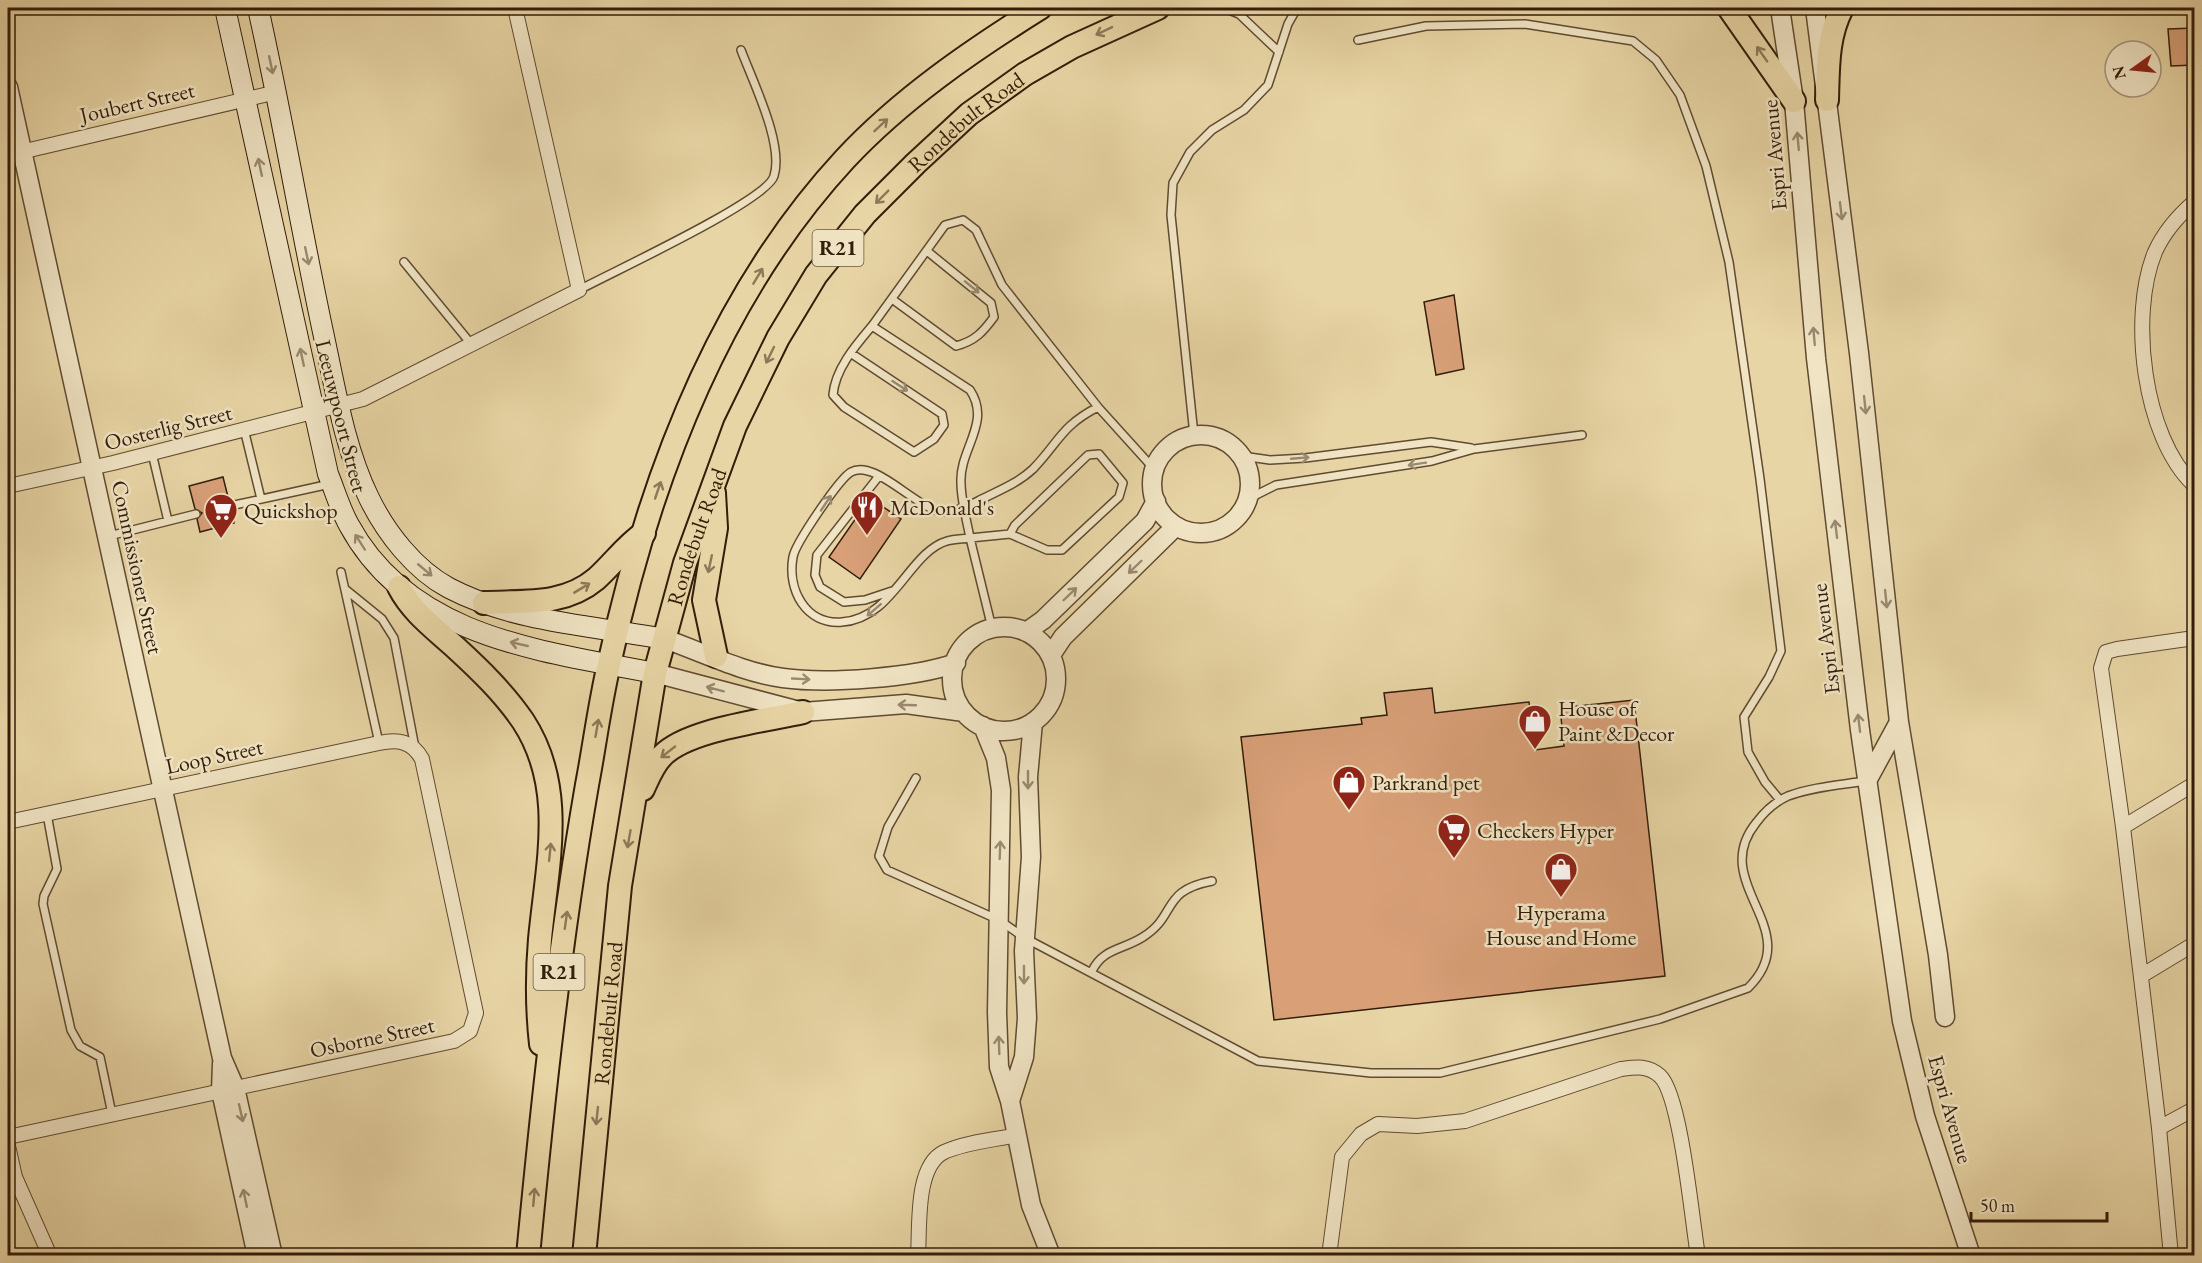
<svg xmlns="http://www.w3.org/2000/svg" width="2202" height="1263" font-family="'EB Garamond',serif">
<rect width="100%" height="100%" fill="#e8d5a5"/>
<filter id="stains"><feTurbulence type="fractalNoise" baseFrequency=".00333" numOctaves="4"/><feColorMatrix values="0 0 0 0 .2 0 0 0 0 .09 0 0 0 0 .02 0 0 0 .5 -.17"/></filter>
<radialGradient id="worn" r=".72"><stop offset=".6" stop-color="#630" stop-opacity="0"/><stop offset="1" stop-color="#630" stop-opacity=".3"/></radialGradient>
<path fill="#d9a078" stroke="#321d0a" stroke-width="1.5" d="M2194,28V65L2171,66L2168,29Z
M1454,295L1464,369L1436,375L1424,302Z
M223,477L229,501L225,508L231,511L234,523L200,532L197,519L202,513L195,509L189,486Z
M870,498L901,519L860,579L829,557Z
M1432,688L1435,713L1529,702L1535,750L1564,746L1560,708L1634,700L1665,976L1274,1020L1241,737L1362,724L1361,718L1387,715L1384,693Z"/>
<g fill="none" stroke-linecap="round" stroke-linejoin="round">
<defs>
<path id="service" d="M1224,8L1239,14L1279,52
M1358,40L1426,26L1525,24L1633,41L1656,60L1680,95L1706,166L1729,262L1760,479L1781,651L1769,677L1744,717L1748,752L1765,782L1780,800
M404,262L472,345
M579,290C610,273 767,201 774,176C784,144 753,82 741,50
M892,299L956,346C975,341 983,332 994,317L991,303L927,251
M872,326L945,225L963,220L976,230L1002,285L1098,407L1154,469
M852,354L942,414L944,425L934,439L914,452L844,407L833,395C835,369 856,345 872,326L970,390C992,423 959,449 961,483C961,501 967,521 970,538C963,539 954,539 947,541C909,552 893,619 842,622C806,625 787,590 793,557C795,544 839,479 851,472C875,458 918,511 944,512C958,512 970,505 982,499C1000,490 1018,483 1033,469C1059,442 1061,426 1098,407
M244,429L261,499
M1194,435L1171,215L1173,183L1190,152L1212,130L1244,110L1268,85L1288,24L1297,8
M152,453L168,521
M1242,456L1270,460L1305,458L1431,442L1471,448
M879,476L817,555L815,575L820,587L844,602L865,600L892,591
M1248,499L1276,485L1432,461L1474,449L1582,435
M230,506L330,484
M109,536L196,514
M341,572L379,743
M345,589L382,619L394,638L415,748
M992,628L970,538L1010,534L1047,550H1062L1119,497L1123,483L1099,454L1088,455L1015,525L1010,534
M916,778L888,827L879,856L887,870L999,920L1025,938L1258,1061L1371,1073H1440L1660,1019L1748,988C1808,929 1707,884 1756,823C1764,812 1775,802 1788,796C1812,787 1840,785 1865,781
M47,814L57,869L44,896L43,904L71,1030L80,1046L100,1057L112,1114
M1092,971C1103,948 1123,950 1143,937C1178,915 1160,891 1212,881"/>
<path id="minor" d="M8,155L277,92
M2194,202C2178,216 2164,232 2155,252C2129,315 2143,437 2194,485
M8,486L113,463L363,399L579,290L515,8
M8,822L379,743C398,739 412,741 422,759L476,1013L470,1031L454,1041L8,1137
M2123,827L2194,784
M2141,976L2194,944
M2159,1128L2194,1109
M8,1146L15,1177L50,1256
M918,1256C920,1226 915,1166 944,1152C966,1142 994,1140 1017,1135
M1329,1256L1342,1157L1361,1134L1378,1124L1417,1126L1465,1121L1621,1069C1636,1067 1648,1065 1660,1076C1681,1096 1692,1221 1698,1256
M2171,1256L2159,1128L2123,827L2101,668L2106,652L2117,649L2194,638"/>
<path id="tertiary" d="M1780,8L1794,101L1816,358L1860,730L1902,1021L1925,1116L1971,1256
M1815,8L1859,353L1899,722L1938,955L1945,1017
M8,87L222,1058L235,1088L273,1256
M1152 484a49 49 0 1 1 98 0a49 49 0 1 1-98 0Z
M952 679a52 52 0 1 1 104 0a52 52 0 1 1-104 0Z
M1026,632L1043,620L1145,521L1156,501
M665,639C702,652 744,673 783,678C828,684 914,678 956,663
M1051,655L1063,637L1176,526
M655,673L803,712L906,704L964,712
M983,726L996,758L1001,790L997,1012L999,1067L1010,1101L1031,1205L1051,1256
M1867,781L1899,722
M222,1063L221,1091L257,1256
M1010,1101L1024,1057L1027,1018L1024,951L1031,857L1028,777L1033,722"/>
<path id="secondary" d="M225,8L328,474C335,491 340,509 349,525C410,638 542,651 655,673
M258,8C282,115 300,224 323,332C335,387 344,447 369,498C386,533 415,570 449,588C514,622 594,626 665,639"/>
<g id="primary">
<path d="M1729,8L1794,101"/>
<path d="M1827,100C1828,67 1827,37 1842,8"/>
<path d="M714,493L716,528L704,600L716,656"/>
<path d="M399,587C412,612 434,628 455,647C479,669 504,693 523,721C567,788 547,864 540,939C537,974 537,1008 541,1044"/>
<path d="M484,603C524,601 564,606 596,579C613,564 625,546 644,533"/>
<path d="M643,789C648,778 653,765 662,756C688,729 765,721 803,712"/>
<path d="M528,1256C543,1098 560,941 587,785C595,743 600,701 610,660C649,481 719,295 845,159C901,99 971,51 1040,8"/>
<path id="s1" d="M584,1256L620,886L655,673L685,563L735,426L778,338L816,275L865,214L916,163L969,114L1025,74L1072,47L1158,8"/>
</g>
</defs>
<use href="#service" stroke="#604b31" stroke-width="10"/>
<use href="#minor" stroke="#604b31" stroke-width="16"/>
<use href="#tertiary" stroke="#604b31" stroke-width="21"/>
<use href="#secondary" stroke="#321d0a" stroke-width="22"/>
<use href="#primary" stroke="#321d0a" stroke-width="26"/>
<use href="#service" stroke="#f0e4c4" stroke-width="7"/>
<use href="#minor" stroke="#f0e4c4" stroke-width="14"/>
<use href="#tertiary" stroke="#f0e4c4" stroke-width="18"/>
<use href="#secondary" stroke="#f0e4c4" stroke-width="20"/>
<use href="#primary" stroke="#e8d5a5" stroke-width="22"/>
</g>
<defs><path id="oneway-shaft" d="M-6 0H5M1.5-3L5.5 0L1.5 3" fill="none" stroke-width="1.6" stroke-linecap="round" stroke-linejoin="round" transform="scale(1.5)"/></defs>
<g stroke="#8d7958">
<use href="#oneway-shaft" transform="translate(1104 31) rotate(154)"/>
<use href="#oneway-shaft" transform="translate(1762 54) rotate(-125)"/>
<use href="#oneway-shaft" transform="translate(881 125) rotate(-43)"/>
<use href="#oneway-shaft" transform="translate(882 197) rotate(135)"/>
<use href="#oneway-shaft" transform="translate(758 276) rotate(-59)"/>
<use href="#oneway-shaft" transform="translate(770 355) rotate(116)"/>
<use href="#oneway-shaft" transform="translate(658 490) rotate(-71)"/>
<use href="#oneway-shaft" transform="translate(710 564) rotate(102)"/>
<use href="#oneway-shaft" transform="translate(582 588) rotate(-31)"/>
<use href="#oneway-shaft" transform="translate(597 728) rotate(-80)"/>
<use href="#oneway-shaft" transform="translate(668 752) rotate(142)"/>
<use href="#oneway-shaft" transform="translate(629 839) rotate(100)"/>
<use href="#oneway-shaft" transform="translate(550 852) rotate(-84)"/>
<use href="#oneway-shaft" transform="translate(566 920) rotate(-82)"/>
<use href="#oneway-shaft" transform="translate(597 1116) rotate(96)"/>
<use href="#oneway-shaft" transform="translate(534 1197) rotate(-85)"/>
</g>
<g stroke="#9a8a70">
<use href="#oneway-shaft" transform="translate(271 65) rotate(78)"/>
<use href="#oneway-shaft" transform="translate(1798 141) rotate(-95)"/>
<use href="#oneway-shaft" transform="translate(260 167) rotate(-102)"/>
<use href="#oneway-shaft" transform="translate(1841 211) rotate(83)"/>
<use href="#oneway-shaft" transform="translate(307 256) rotate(78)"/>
<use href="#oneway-shaft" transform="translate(972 287) rotate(39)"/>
<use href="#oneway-shaft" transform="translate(1814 336) rotate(-95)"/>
<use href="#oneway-shaft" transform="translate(302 357) rotate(-102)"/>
<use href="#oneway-shaft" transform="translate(900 386) rotate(33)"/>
<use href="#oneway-shaft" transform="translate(1865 405) rotate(84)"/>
<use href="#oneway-shaft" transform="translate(1300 458) rotate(-5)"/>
<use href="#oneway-shaft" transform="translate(1417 464) rotate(171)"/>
<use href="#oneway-shaft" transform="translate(826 503) rotate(-56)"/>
<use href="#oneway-shaft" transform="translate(1836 529) rotate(-97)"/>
<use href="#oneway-shaft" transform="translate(360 542) rotate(-123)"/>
<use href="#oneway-shaft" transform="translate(1135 567) rotate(136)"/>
<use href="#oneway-shaft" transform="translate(425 570) rotate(40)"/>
<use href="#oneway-shaft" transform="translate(1070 594) rotate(-44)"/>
<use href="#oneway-shaft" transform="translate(1886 599) rotate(84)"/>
<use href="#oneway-shaft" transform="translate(874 610) rotate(139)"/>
<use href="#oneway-shaft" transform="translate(519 644) rotate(-167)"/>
<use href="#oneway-shaft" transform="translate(801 679) rotate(3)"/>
<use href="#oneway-shaft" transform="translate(715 689) rotate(-165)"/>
<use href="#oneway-shaft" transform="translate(907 705) rotate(-178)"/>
<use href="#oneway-shaft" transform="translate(1859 723) rotate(-97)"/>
<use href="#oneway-shaft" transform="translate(1028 780) rotate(90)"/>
<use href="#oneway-shaft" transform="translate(1000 850) rotate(-88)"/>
<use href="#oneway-shaft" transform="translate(1024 975) rotate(90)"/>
<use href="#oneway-shaft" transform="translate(999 1045) rotate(-92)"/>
<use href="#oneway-shaft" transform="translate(241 1113) rotate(77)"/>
<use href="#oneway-shaft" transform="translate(245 1198) rotate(-102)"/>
</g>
<defs>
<symbol id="restaurant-pin" viewBox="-11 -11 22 30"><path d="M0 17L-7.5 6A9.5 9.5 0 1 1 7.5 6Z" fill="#8f2418" stroke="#f0e4c4"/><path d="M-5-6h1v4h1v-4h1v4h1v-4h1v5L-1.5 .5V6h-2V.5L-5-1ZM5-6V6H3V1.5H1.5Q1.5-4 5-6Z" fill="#fff"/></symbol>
<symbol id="supermarket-pin" viewBox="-11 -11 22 30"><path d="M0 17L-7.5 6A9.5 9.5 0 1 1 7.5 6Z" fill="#8f2418" stroke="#f0e4c4"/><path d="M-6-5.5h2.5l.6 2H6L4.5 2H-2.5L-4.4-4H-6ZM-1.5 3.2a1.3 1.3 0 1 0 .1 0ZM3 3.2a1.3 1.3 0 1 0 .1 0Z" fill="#fff"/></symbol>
<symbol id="shop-pin" viewBox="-11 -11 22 30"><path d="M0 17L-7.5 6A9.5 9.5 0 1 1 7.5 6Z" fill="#8f2418" stroke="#f0e4c4"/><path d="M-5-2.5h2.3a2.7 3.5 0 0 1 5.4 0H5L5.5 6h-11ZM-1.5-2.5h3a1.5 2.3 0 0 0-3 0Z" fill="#fff"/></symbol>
</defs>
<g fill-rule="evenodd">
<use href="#restaurant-pin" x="848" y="488" width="38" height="52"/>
<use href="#supermarket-pin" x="202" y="491" width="38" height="52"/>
<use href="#shop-pin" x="1516" y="702" width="38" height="52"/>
<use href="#shop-pin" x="1330" y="763" width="38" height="52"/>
<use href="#supermarket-pin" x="1435" y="811" width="38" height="52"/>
<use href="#shop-pin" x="1542" y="850" width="38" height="52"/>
</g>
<g text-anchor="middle" stroke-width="5" stroke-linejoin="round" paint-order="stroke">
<g fill="#f0e4c4" stroke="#6b5942" stroke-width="1.5">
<rect x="812.5" y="230" width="51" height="36" rx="4.5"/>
<rect x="533.5" y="954" width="51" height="36" rx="4.5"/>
</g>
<g font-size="21" font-weight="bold" fill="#321d0a">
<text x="838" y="255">R21</text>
<text x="559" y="979">R21</text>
</g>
<g font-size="22" fill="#321d0a" stroke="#f0e4c4">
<text transform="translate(137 102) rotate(-13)" y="8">Joubert Street</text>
<text dy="8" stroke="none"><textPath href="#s1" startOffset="1234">Rondebult Road</textPath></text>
<text transform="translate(1774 155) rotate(-95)" y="8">Espri Avenue</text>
<text transform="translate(342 416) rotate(76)" y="8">Leeuwpoort Street</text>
<text transform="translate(168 427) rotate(-14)" y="8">Oosterlig Street</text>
<text dy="8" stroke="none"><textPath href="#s1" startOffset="730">Rondebult Road</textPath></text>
<text transform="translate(138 567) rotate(78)" y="8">Commissioner Street</text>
<text transform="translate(1825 639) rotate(-97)" y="8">Espri Avenue</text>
<text transform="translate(214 756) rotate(-12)" y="8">Loop Street</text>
<text dy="8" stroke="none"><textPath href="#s1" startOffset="244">Rondebult Road</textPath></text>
<text transform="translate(372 1037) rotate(-12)" y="8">Osborne Street</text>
<text transform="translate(1951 1109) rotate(74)" y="8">Espri Avenue</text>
</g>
<g font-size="22" fill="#321d0a" stroke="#f0e4c4" text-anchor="start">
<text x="890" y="515">McDonald's</text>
<text x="244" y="518">Quickshop</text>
<text x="1558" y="716">House of<tspan x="1558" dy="25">Paint &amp;Decor</tspan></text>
<text x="1372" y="790">Parkrand pet</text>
<text x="1477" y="838">Checkers Hyper</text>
<text x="1561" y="920" text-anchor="middle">Hyperama<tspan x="1561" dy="25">House and Home</tspan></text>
</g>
</g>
<rect width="2202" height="1263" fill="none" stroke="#e8d5a5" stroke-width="30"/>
<rect x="9" y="9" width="2184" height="1245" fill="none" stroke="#321d0a" stroke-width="3"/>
<rect x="15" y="15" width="2172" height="1233" fill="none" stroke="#321d0a" stroke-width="1.5"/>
<g transform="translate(2133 69) rotate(255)"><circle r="28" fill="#f0e4c4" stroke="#a4947a" stroke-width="1.5"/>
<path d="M0-4.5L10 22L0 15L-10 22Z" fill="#8f2418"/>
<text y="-9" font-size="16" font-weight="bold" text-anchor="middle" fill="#321d0a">N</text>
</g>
<path d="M1971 1212v9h136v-9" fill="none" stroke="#321d0a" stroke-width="3"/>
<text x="1980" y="1212" font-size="18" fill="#321d0a" stroke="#f0e4c4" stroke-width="4.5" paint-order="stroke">50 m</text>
<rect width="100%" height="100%" filter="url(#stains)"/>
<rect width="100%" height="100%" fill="url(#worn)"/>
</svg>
